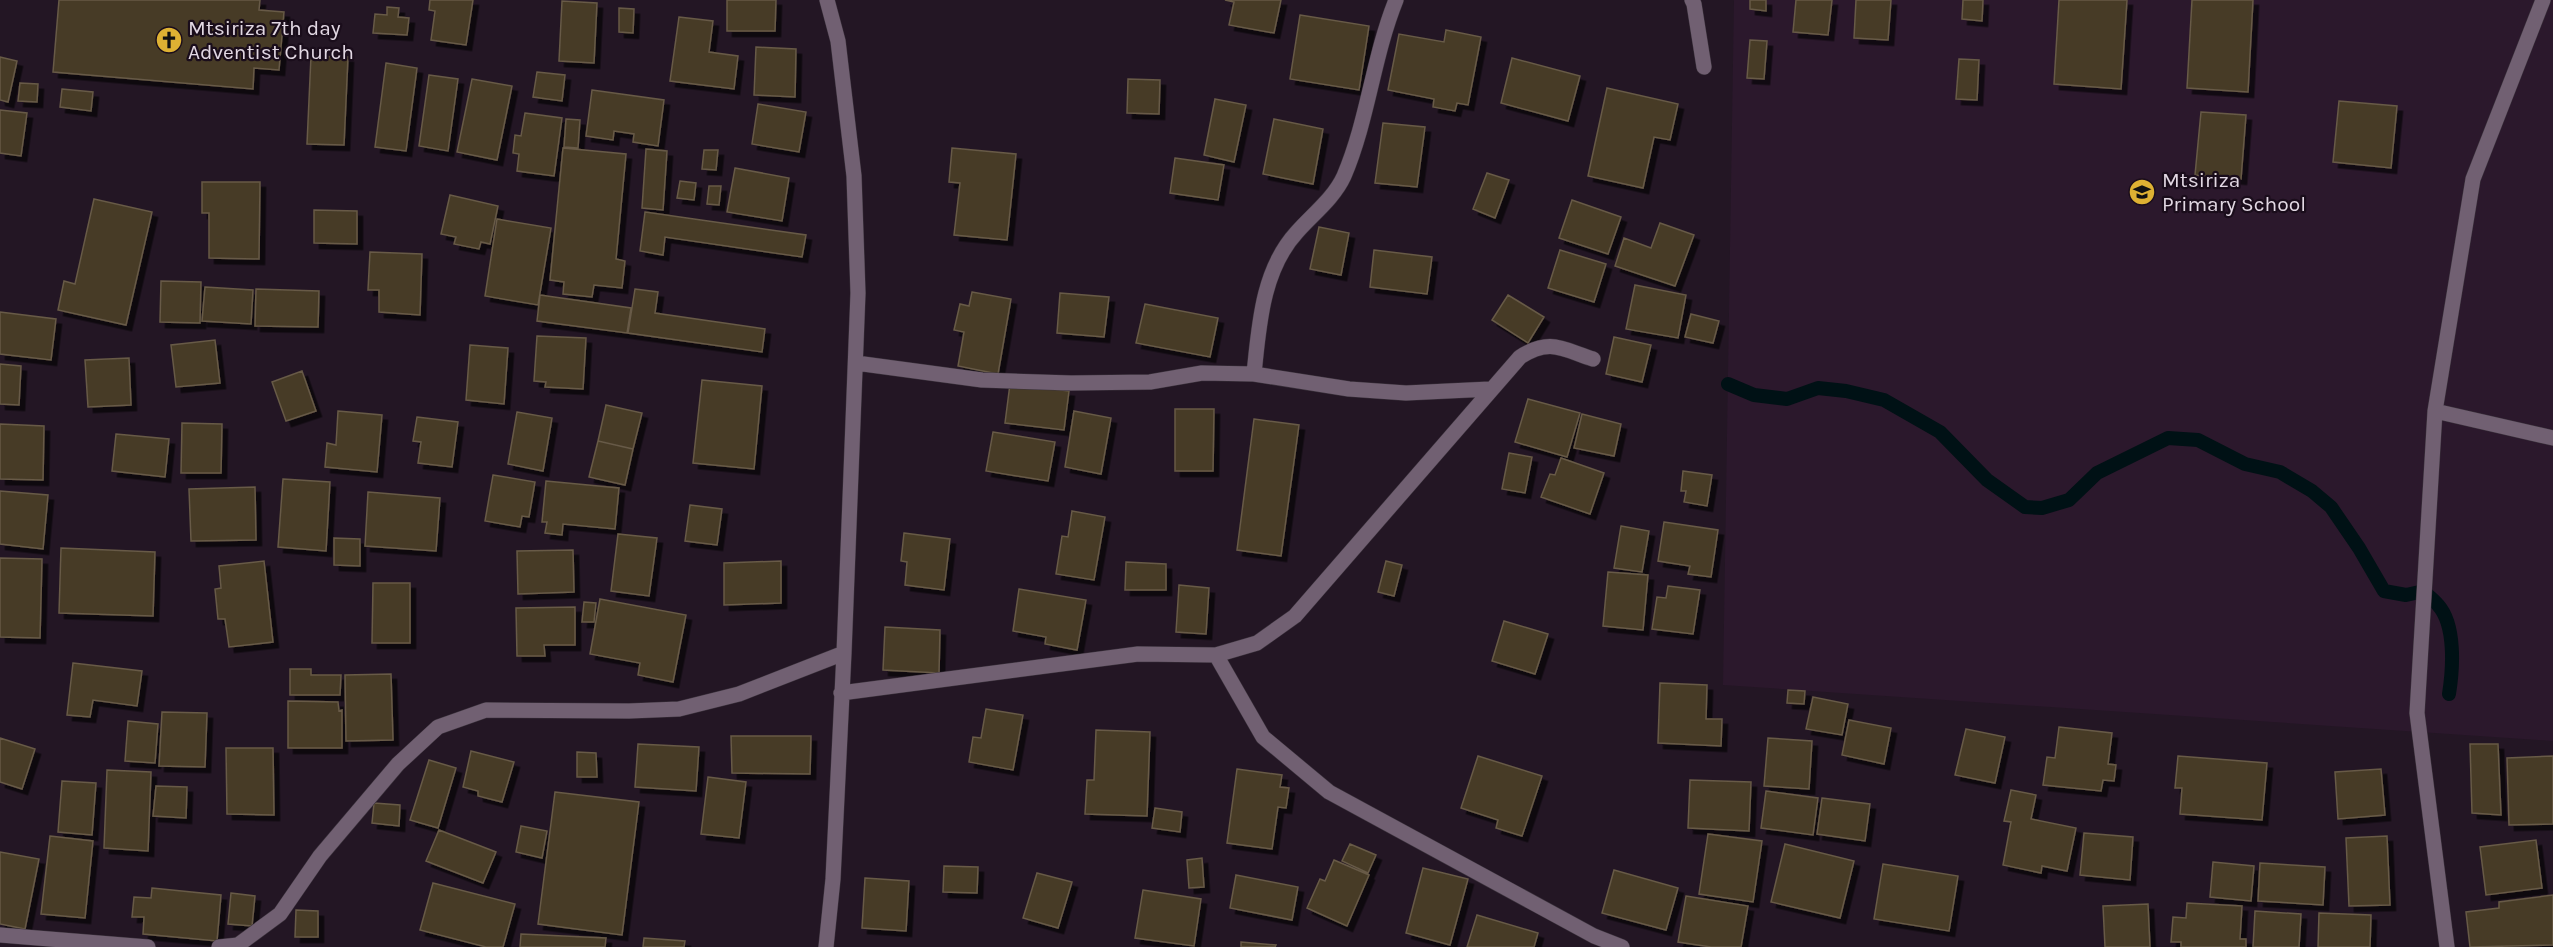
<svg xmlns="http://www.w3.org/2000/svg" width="2553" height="947" font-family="Karla,sans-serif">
<defs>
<filter id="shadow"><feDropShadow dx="5.5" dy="5.5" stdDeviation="0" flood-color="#0009"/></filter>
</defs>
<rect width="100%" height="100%" fill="#231624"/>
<path fill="#2b182c" d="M1734,0H2553V741L1723,685Z"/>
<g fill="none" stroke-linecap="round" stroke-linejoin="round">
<path stroke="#001115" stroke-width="14" d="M1728,384L1754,395L1787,399L1818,388L1846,391L1884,400L1940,432L1987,480L2025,507L2042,508L2069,500L2097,473L2168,438L2198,440L2245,464L2280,472L2312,491L2331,507L2359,548L2384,591L2406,595L2424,591C2428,596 2434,600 2438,605C2456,625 2453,669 2449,694"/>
</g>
<path fill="#463b28" stroke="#675a46" stroke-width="1.5" filter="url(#shadow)" d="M59,0H260L259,10L284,12L279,70L254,68L253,89L53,72Z
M430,0H473L466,45L431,40L435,11L429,10Z
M727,0H776L775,31H727Z
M1225,0H1281L1274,33L1229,25L1234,2Z
M1750,0H1766V11L1750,9Z
M1796,0H1832L1828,35L1793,32Z
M1856,0H1891L1888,40L1854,38Z
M1963,0H1983L1982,21L1962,19Z
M2059,0H2127L2121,89L2054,84Z
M2192,0H2253L2248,92L2187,88Z
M562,1L597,3L594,63L559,61Z
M387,7L399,8L398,17L409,18L407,35L373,33L375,14L387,15Z
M619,8L634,9L633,33L619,32Z
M1300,15L1369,26L1359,90L1290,79Z
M679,17L713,21L709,52L738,56L734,89L670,81Z
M1446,30L1481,37L1468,105L1457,103L1455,111L1433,107L1434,99L1388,90L1399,34L1444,42Z
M1750,40L1767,41L1764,79L1747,78Z
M756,47L796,49L795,97L754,95Z
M311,56L348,57L344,145L307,144Z
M0,57L17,61L8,102L0,100Z
M1512,58L1580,76L1568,121L1501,103Z
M1959,59L1979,60L1977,100L1956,99Z
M386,63L417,68L406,151L375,147Z
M537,72L565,75L562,101L533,97Z
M429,75L458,79L448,151L419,146Z
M472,79L512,86L497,160L457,152Z
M1128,79L1160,80L1159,114L1127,113Z
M20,83L38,84L37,102L18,101Z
M1607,88L1678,104L1670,140L1654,137L1643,188L1588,176Z
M62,89L93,92L91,111L60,107Z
M592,90L664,100L658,146L633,142L634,134L614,131L613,140L586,136Z
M1215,99L1246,105L1234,162L1204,155Z
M2339,101L2397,106L2391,168L2333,162Z
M758,104L806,112L799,152L752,144Z
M0,110L27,113L21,156L0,153Z
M2201,112L2246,115L2241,179L2195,175Z
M525,113L562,118L554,176L517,171L519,154L513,153L515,135L521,136Z
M566,119L580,120L578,148L564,147Z
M1274,119L1323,129L1313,184L1263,174Z
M1383,123L1425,127L1417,187L1375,183Z
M563,148L626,154L616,259L625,261L622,288L594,285L592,297L563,294L564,282L550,280Z
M952,148L1016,154L1007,240L954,235L960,183L949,182Z
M646,149L667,151L663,210L642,208Z
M704,150H718L716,170L702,169Z
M1175,158L1224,165L1218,200L1170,193Z
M735,168L789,178L782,221L727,212Z
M1487,173L1509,180L1495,218L1473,209Z
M680,181L696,183L694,200L677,198Z
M202,182H260L259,259L209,258V213H202Z
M709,186H721L719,205L707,204Z
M450,195L498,206L490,244L481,242L479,249L454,244L456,237L441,234Z
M94,199L152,212L126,325L58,310L64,281L75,284Z
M1572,200L1621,217L1608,254L1559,238Z
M314,210L357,211V244L314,243Z
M645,212L806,235L802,257L665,237L663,255L640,251Z
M497,219L551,228L538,305L485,296Z
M1660,223L1694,235L1675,286L1615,266L1624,238L1651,248Z
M1319,227L1349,233L1341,275L1310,269Z
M1374,250L1432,257L1427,294L1370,287Z
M1560,250L1606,264L1594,302L1548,288Z
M370,252L422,254L420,315L379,312V290H368Z
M161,281L201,282L200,323L160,322Z
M1635,285L1686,295L1678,338L1626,329Z
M205,287L253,290L251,324L202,321Z
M256,289L319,291L318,327L255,326Z
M635,289L658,292L655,313L765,329L762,352L628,333Z
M972,292L1011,299L998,374L958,366L964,332L954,330L960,304L969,306Z
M1060,293L1109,297L1104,337L1057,333Z
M540,295L631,308L627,333L537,321Z
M1508,295L1544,317L1528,343L1492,320Z
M1145,304L1218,318L1210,357L1136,343Z
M0,312L56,319L51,360L0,354Z
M1691,314L1719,321L1713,343L1685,337Z
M537,336L586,338L583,389L545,387L546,382L534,381Z
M1614,337L1651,345L1642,382L1606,374Z
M215,340L220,383L176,387L171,345Z
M470,345L508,348L504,404L466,400Z
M129,358L131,405L88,407L85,360Z
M0,364L21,366L19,405L0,404Z
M302,371L316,411L286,421L272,382Z
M702,380L762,386L754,469L693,463Z
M1010,384L1069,391L1064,430L1005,423Z
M1528,399L1580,413L1567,457L1515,442Z
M606,405L642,413L633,449L598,441Z
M1175,409H1214L1213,471H1175Z
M338,411L382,415L377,472L325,467L327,443L336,445Z
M1074,411L1111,418L1101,474L1065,467Z
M517,412L552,418L543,471L508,464Z
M1582,414L1621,424L1614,456L1574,448Z
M417,417L458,422L452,467L418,463L421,442L413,441Z
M1254,419L1299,425L1281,556L1237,550Z
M182,423L222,424L221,473H181Z
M0,424L44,426L43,480L0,479Z
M993,432L1055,442L1048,481L986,471Z
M116,434L169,439L165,477L112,471Z
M598,441L633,449L625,485L589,477Z
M1509,453L1532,457L1525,493L1502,489Z
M1561,458L1604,473L1590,514L1541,497L1550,474L1555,475Z
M1683,471L1712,475L1707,506L1684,502L1686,491H1681Z
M493,475L535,482L529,517L522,516L520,527L485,521Z
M283,479L330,482L326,551L278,547Z
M546,481L619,488L615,529L563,524L562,535L545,533L547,522H542Z
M255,487L256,540L191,541L189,489Z
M0,491L48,495L43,549L0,544Z
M368,492L440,498L436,551L365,546Z
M690,505L722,509L717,545L685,541Z
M1072,511L1105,517L1094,580L1056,574L1062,536L1068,537Z
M1664,522L1718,530L1711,577L1688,574L1690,566L1658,561Z
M1621,526L1649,531L1642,572L1614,568Z
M904,533L950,539L944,590L905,585L907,562L901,561Z
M618,534L657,538L649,596L611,591Z
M334,538L360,539V566L334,565Z
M61,548L155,552L153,616L59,613Z
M573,550L574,592L518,594L517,551Z
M0,558L42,559L40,638L0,637Z
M264,561L273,642L229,647L225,619H218L215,589L221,588L219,566Z
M781,561V603L724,605V563Z
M1386,561L1402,565L1394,596L1378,592Z
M1126,562L1166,564V590H1125Z
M1608,572L1648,575L1643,630L1603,626Z
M373,583H410V643H372Z
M1179,585L1209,588L1206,634L1176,632Z
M1668,586L1700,590L1693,634L1652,629L1657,597L1666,598Z
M1019,589L1086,600L1077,650L1045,644L1046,637L1013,631Z
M600,599L686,615L673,682L638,675L640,663L590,654Z
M584,602L596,603L594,622H582Z
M575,607V645H544L545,656H517L516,608Z
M1504,621L1548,634L1535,674L1492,661Z
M885,627L940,630L939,673L883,670Z
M73,663L142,671L137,706L93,700L90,717L67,715Z
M290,669H311V675H341L340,695H290Z
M391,674L393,740L346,741L345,675Z
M1660,683L1707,685L1706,719H1722L1721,746L1658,743Z
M1788,690L1805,691L1804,704L1787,703Z
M1813,697L1848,704L1842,735L1806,729Z
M288,701L338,702L339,711L342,710V748H288Z
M986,709L1023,715L1013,770L969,762L973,737L981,738Z
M162,712L207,713L205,767L159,766Z
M1849,720L1891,728L1884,764L1842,755Z
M128,721L158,724L155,763L125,761Z
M2059,727L2112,733L2108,764L2116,765L2114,781L2103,780L2101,791L2043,785L2047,757L2055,758Z
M1966,729L2005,737L1995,783L1955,775Z
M1096,730L1150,732L1147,816L1085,814L1087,780H1094Z
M731,736H811L810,774L732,773Z
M0,738L35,749L22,789L0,782Z
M1768,738L1812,741L1809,789L1764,786Z
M638,744L699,747L696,791L635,787Z
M2470,744H2498L2501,815L2472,813Z
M226,748H273L274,815L227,814Z
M471,751L514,762L502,802L478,796V791L463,787Z
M577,752L596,753L597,777H577Z
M1478,756L1542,776L1522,836L1496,828L1498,820L1461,808Z
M2178,756L2267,763L2262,820L2180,814L2182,788H2175Z
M2553,756V824L2509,825L2507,758Z
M429,760L456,768L438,828L410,820Z
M1237,769L1282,775L1280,787L1289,788L1286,808L1278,807L1272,849L1227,843Z
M2381,769L2385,815L2338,819L2335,772Z
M107,770L151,772L148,851L104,848Z
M708,777L746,782L739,838L701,834Z
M1690,780L1751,782L1749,831L1688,828Z
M62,781L96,783L92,835L58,832Z
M156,786L187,787L186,818L153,816Z
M2011,790L2036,795L2031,819L2076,828L2067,871L2042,866L2041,873L2003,865L2011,822L2004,821Z
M1766,791L1818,798L1813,835L1761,828Z
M555,792L639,802L622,935L538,924Z
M1822,798L1870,804L1865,841L1817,834Z
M374,803L400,805L399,826L372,823Z
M1155,808L1182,812L1180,832L1152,828Z
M521,826L547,831L542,858L516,852Z
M439,830L496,852L483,883L426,861Z
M2084,833L2133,837L2130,880L2080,875Z
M1708,834L1762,841L1753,902L1699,894Z
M50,836L93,841L85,918L41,914Z
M2387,836L2390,905L2349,906L2346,838Z
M2536,840L2542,888L2486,895L2480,847Z
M1350,844L1376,855L1368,873L1342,861Z
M1785,844L1854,861L1840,918L1771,902Z
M0,852L39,859L25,929L0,924Z
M1202,858L1204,887L1189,888L1187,860Z
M1334,860L1369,875L1347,926L1307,908L1320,879L1325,881Z
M2213,862L2254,866L2251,901L2210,897Z
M2260,863L2325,867L2323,905L2258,901Z
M1883,864L1958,876L1949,931L1874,919Z
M944,866L978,867L977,893L943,892Z
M1423,868L1468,879L1450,945L1406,933Z
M1614,870L1678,888L1666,930L1602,913Z
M1037,873L1072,882L1058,928L1023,918Z
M1236,875L1298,887L1292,920L1230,908Z
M865,878L909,881L906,931L862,928Z
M433,883L515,904L503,947H486L420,930Z
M152,888L221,895L217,941L143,934L144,917H132L134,897L151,898Z
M1143,890L1201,899L1194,946L1135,938Z
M231,893L255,896L252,926L228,924Z
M2553,895V945L2470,947L2466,912L2499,908V902Z
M1686,896L1748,906L1741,947H1711L1678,942Z
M2187,903L2242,906L2240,939H2246V947H2181V942H2171L2173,917L2186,918Z
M2148,904L2150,947H2105L2103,906Z
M296,910L318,911V937H295Z
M2255,911L2301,914L2299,947H2253Z
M2319,913L2371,915L2370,947H2318Z
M1477,915L1538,933L1534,947H1467Z
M521,934L606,938L605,947H520Z
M644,938L685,941L684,947H643Z
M1241,942L1276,945L1275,947H1241Z"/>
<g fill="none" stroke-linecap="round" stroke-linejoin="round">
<defs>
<path id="street" d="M1692,0L1694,4L1704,67
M856,363L982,380L1071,383L1150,382L1202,373L1254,374L1349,389L1406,393L1490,389
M1254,374C1259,326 1262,270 1297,232C1313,214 1334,198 1344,176C1368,120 1373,57 1396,0
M2435,411L2553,438
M1216,655L1263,737L1329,792L1594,936L1622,947
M841,693L1138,654L1216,655L1257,643L1295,616L1520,357C1550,338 1562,349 1593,359
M0,935L148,947
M219,947L238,945L280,914L320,856L398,764L438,727L486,710L629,711L679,709L739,694L844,653
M826,947L833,879L844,653L858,293L854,176L838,41L827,0
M2447,947L2417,713L2435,411L2473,179L2543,0"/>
</defs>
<use href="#street" stroke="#3b323c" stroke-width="16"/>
<use href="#street" stroke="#716072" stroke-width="15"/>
</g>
<defs>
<symbol id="church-disc" viewBox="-11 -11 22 22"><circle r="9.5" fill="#deb133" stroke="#1a0d1b"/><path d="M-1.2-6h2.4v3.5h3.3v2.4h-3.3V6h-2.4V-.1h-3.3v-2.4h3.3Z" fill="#111"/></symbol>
<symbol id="school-disc" viewBox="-11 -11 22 22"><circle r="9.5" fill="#deb133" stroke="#1a0d1b"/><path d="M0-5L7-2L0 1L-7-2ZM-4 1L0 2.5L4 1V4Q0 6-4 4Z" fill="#111"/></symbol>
</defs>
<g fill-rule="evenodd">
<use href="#church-disc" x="154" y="25" width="30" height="30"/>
<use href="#school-disc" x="2127" y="177" width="30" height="30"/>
</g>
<g text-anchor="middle" stroke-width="4.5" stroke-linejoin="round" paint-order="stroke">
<g font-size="21" fill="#e2d8e3" stroke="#1a0d1b" text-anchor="start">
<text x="188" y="35">Mtsiriza 7th day<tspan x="188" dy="24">Adventist Church</tspan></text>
<text x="2162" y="187">Mtsiriza<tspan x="2162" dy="24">Primary School</tspan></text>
</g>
</g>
</svg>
